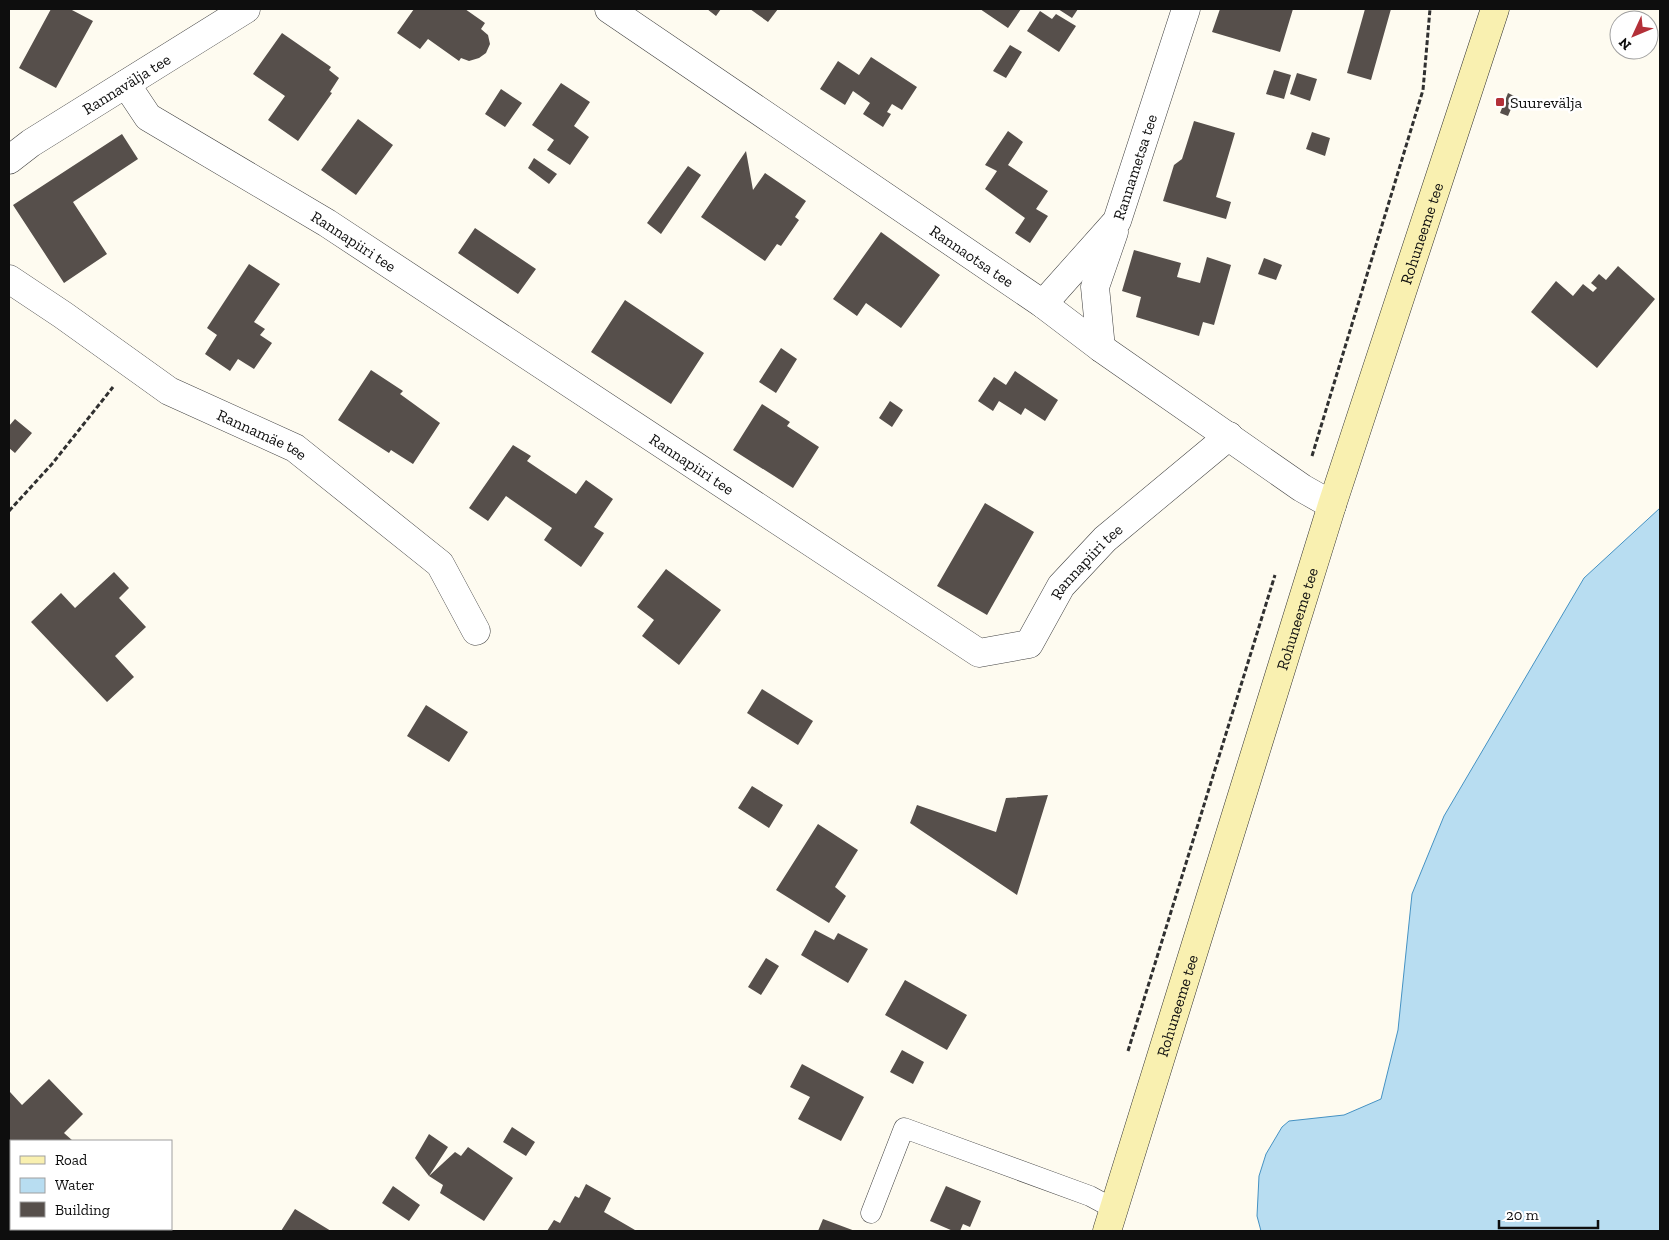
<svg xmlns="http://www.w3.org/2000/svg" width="1669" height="1240" font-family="'Zilla Slab',serif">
<rect width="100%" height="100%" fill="#fefbf0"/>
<path fill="#b8ddf1" stroke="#4592c3" d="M1660,508V1231H1261L1257,1216L1259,1176L1266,1154L1282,1127L1289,1121L1344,1115L1381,1099L1398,1030L1412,894L1444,816L1584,578Z"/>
<path fill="#564f4b" d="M51,9H70L93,21L56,88L19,68Z
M414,9H465L485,23L481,29L488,35L490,44L486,53L479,58L469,61L461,58L459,61L428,39L420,49L397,33Z
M707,9H721L716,16Z
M750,9H778L768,22Z
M980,9H1021L1008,28Z
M1058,9H1078L1072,18Z
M1220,9H1293L1280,52L1212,32Z
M1365,9H1391L1371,80L1347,73Z
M1040,11L1052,19L1056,14L1076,26L1059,52L1027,31Z
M282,33L331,67L329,70L339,78L330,92L332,93L298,141L268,120L285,96L253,74Z
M1010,45L1022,52L1006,78L993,71Z
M871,57L917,87L902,110L892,104L887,112L891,114L883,127L863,114L870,103L853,91L845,105L820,89L838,61L859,75Z
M1274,70L1291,75L1284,99L1266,94Z
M1297,73L1317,79L1310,101L1290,94Z
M561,83L590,102L574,126L589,137L570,165L547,150L554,140L532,125Z
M501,89L522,103L505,127L485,114Z
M1508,93L1516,97L1508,116L1500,113Z
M358,119L393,145L356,195L321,170Z
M1194,121L1235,133L1216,197L1231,202L1226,219L1163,201L1174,165L1182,159Z
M1008,131L1023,142L1008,165L1048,191L1036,209L1048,216L1030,243L1015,233L1025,218L985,189L997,171L985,165Z
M1312,132L1330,138L1325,156L1306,149Z
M122,134L138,159L73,202L107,254L64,283L13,205Z
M746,151L753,190L765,173L806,201L795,217L799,220L781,246L777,244L765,261L701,217Z
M534,158L557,174L549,184L528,168Z
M688,166L701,175L661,234L647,223Z
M475,228L536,269L518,294L458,253Z
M881,232L940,275L901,328L866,303L857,316L833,299Z
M1134,250L1181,263L1177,277L1200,283L1207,257L1231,265L1214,325L1203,322L1199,336L1136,317L1141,297L1122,291Z
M1264,258L1282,265L1276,280L1258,274Z
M249,264L280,284L254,322L265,329L260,335L272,343L254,369L238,359L230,371L205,354L217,335L207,328Z
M1618,266L1655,299L1597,368L1531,312L1556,281L1573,296L1583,284L1593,292L1597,288L1591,283L1599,274L1606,280Z
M625,300L704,353L671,404L591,352Z
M781,348L797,359L776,393L759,382Z
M371,370L403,391L400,394L440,423L413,464L391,450L389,453L338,420Z
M1015,371L1058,400L1045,421L1025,408L1021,415L999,401L993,411L978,401L994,377L1006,385Z
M890,401L903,410L892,427L879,418Z
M762,404L790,422L787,426L819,447L793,488L733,450Z
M15,419L32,433L15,453L9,448V426Z
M513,445L531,456L527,461L576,494L586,480L613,499L594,527L604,533L581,567L544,540L552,528L506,496L488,521L469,508Z
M985,503L1034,532L987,615L937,586Z
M666,569L721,610L679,665L642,636L654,620L637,607Z
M114,572L129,588L119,598L146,627L115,656L134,677L107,702L31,622L61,593L75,608Z
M762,689L813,721L798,745L747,713Z
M426,705L468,732L449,762L407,736Z
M752,786L783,805L769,828L738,808Z
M1048,795L1017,895L910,823L917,805L996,832L1006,798Z
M818,824L858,850L835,887L846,896L829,923L776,890Z
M815,930L834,940L838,933L868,949L848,983L801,955Z
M766,958L779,966L761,995L748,987Z
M905,980L967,1015L947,1050L885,1015Z
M902,1050L924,1062L913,1084L890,1072Z
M802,1064L864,1097L841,1141L798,1119L810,1097L790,1087Z
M49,1079L83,1114L64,1133L73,1141H11V1181L9,1184V1093L10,1092L22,1105Z
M512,1127L535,1142L526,1156L503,1142Z
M429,1134L448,1147L429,1176L415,1158Z
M468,1147L513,1178L484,1221L440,1193L443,1185L429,1176L455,1152L461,1156Z
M586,1184L611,1198L604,1212L635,1230L634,1231H547L554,1220L560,1223L575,1196L579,1198Z
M393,1186L420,1205L409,1221L382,1203Z
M946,1186L981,1201L970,1227L963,1224L960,1231H953L930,1221Z
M295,1209L331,1231H281Z
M823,1219L855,1231H818Z"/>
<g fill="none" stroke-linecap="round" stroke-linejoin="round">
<defs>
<path id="lane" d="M871,1213L904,1128L1090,1196L1116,1210"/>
<g id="street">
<path id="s1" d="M609,9L1043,304L1101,348L1302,488L1332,505"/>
<path id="s2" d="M126,84L148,117L327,223L979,653L1029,644L1061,586L1105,539L1229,436"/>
<path id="s3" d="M9,160L31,143L246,9"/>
<path id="s4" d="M9,279L63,315L169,391L295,448L440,564L476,631"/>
<path id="s5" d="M1043,304L1117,221L1186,9"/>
<path d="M1101,348L1095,287L1114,232"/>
</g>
<g id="secondary">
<path id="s6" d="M1107,1231L1332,505L1495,9"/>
</g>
</defs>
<use href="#lane" stroke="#414141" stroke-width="21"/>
<use href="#street" stroke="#414141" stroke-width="29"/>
<use href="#secondary" stroke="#303030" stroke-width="29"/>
<path stroke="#303030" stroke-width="3" stroke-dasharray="5 2.5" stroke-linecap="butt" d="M1312,456L1423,90L1430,9
M9,511L52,464L113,387
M1128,1051L1275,575"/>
<use href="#lane" stroke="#fff" stroke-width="20"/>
<use href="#street" stroke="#fff" stroke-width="28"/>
<use href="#secondary" stroke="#f9f0b0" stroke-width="28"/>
</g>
<rect fill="#b33038" stroke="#fff" stroke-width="2" x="1495" y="97" width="10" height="10" rx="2.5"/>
<g text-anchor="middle" stroke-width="5" stroke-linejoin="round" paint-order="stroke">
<g font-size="16" fill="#0e0e0e" stroke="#fff">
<text dy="6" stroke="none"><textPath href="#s3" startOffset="140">Rannavälja tee</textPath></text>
<text dy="6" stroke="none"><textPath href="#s5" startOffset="168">Rannametsa tee</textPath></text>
<text dy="6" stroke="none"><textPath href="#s6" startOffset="1046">Rohuneeme tee</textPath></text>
<text dy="6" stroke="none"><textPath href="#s2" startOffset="280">Rannapiiri tee</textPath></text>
<text dy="6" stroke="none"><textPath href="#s1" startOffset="439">Rannaotsa tee</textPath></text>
<text dy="6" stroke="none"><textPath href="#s4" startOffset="298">Rannamäe tee</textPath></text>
<text dy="6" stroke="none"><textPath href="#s2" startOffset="685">Rannapiiri tee</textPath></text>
<text dy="6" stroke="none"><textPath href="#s2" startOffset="1181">Rannapiiri tee</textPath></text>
<text dy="6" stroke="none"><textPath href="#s6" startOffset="641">Rohuneeme tee</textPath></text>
<text dy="6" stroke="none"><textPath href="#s6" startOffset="236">Rohuneeme tee</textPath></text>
</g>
<g font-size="16" fill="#0e0e0e" stroke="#fff" text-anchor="start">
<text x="1510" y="108">Suurevälja</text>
</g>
</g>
<rect width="1669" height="1240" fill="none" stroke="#0e0e0e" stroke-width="20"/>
<rect x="10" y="1140" width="162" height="90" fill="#ffffff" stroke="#9f9f9f"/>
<rect x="20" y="1156" width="25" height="8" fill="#f9f0b0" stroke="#9f9f9f"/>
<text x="55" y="1165" font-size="15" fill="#0e0e0e">Road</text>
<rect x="20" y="1178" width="25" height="15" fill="#b8ddf1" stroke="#9f9f9f"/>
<text x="55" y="1190" font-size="15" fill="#0e0e0e">Water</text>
<rect x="20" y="1202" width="25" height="15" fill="#564f4b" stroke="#9f9f9f"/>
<text x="55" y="1215" font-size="15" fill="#0e0e0e">Building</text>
<g transform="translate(1634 35) rotate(226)"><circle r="24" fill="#ffffff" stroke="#9f9f9f"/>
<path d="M0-4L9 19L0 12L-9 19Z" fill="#b33038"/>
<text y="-8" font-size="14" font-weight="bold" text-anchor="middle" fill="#0e0e0e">N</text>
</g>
<path d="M1499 1220v8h99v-8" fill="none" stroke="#0e0e0e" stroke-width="2.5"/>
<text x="1506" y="1220" font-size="15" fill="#0e0e0e" stroke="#ffffff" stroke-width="4" paint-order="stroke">20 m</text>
</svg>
